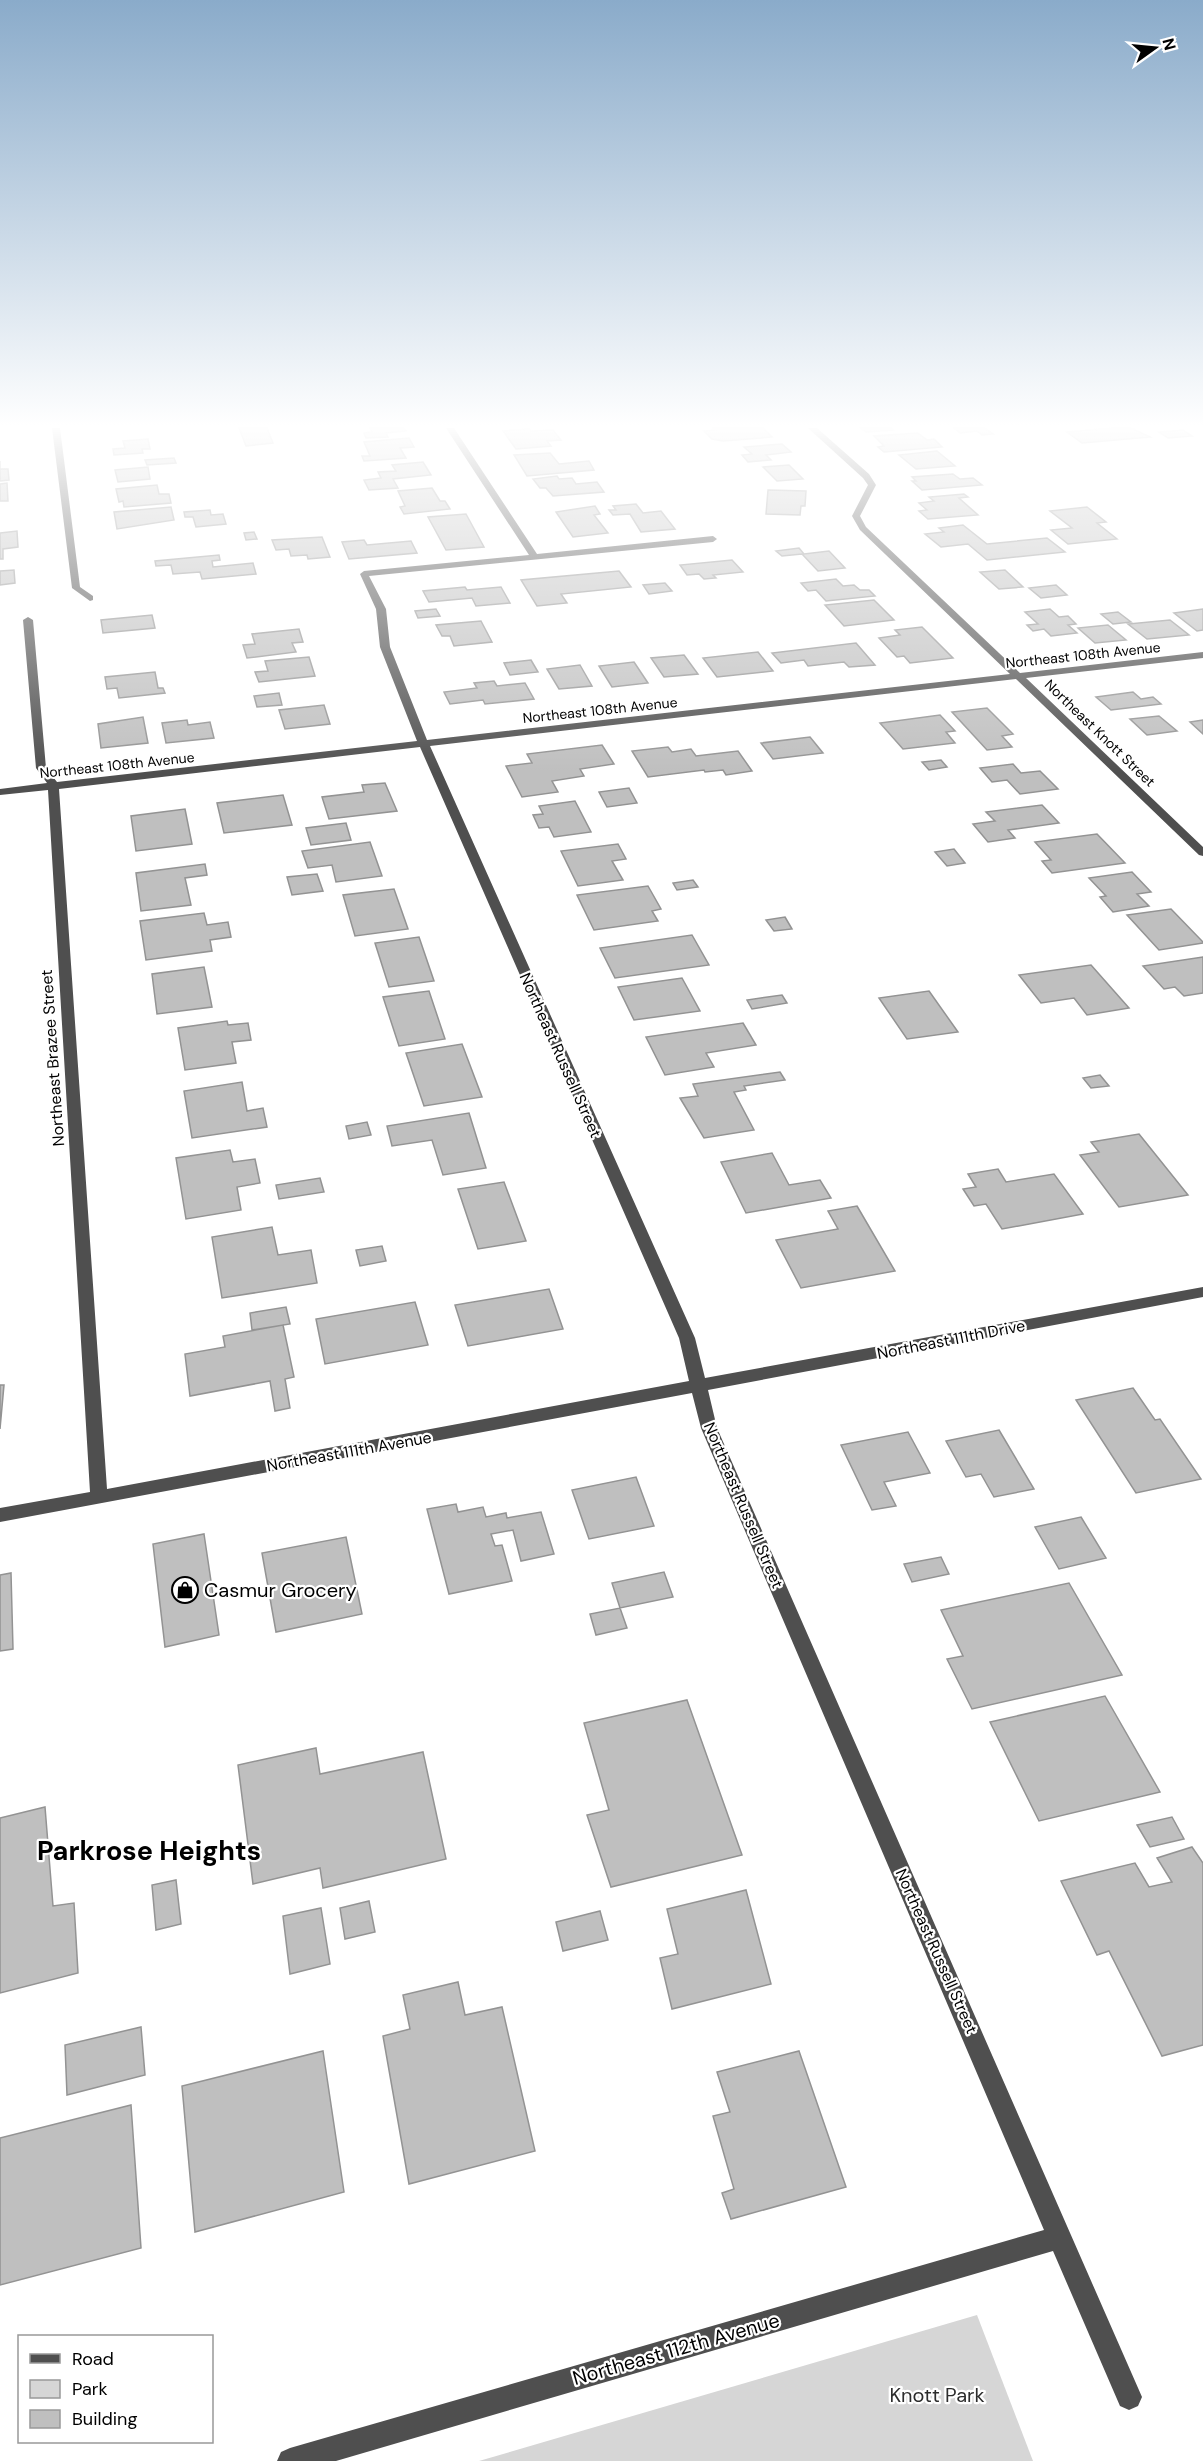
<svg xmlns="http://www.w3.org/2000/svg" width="1203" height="2461" font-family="'DM Sans',sans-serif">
<rect width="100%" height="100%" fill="#fff"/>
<path fill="#d6d6d6" d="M977,2315L1033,2461H479Z"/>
<path fill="#bfbfbf" stroke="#939393" stroke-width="1.5" d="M239,428H267L273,443L246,446Z
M370,428H404L406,431L386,433L388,437L366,438L364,433L372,432Z
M713,428H763L772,437L723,441L712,439L704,431L715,430Z
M861,428H891L893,430L866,432Z
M954,428H985L993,434L982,435L977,431L960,433Z
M1112,428H1131L1150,437L1082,443L1067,432Z
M529,429L531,431L553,430L561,440L547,441L551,446L516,449L503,431Z
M1183,430L1192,436L1168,438L1159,432Z
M918,433L927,440L934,439L942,447L884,452L878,447L884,446L874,436Z
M409,438L414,447L400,448L406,458L364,461L362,456H370L364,442Z
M148,439L150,449H142L143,453L114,455L113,449L125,448L123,441Z
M782,444L791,452L766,455L771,460L748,462L742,455L752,454L744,447Z
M937,451L955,466L916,469L899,455Z
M550,453L559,464L589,461L594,470L527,476L514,455Z
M174,458L176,463L147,465L145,460Z
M0,461V469H8L9,480L0,481Z
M423,462L431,475L393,479L398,488L369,490L364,480L381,478L378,472L396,471L392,465Z
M789,465L803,479L777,481L763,467Z
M148,467L150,479L118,482L115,470Z
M953,474L960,479L973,478L982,485L922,490L912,481H916L912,477Z
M557,476L559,479L572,478L576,484L597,482L604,492L553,496L546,488H540L533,479Z
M7,483L8,501H0V484Z
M157,485L159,494H169L171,503L124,507L123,501L119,502L116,489Z
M432,488L440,501H445L450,509L404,514L400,507L405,506L398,491Z
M768,490L806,491L805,506H801L800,515L766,514Z
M964,494L968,497L959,498L978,515L928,519L919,511L927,510L919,503L934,501L929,497Z
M636,504L643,513L661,511L675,529L641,532L630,514L613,515L609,510H616L613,506Z
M595,506L600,514L594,515L608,533L573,537L556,512Z
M171,507L174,520L117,529L114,512Z
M1087,507L1106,522L1097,523L1117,539L1068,544L1051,530L1072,528L1050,511Z
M210,510L211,515L223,514L226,524L196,527L193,517H185L184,512Z
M466,514L484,547L446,550L428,517Z
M963,525L987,544L1047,538L1065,552L987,560L968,544L941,547L925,534L944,532L939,528Z
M17,531L18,547L3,549V559H0V533Z
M254,532L257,539L246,540L244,533Z
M322,537L330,557L308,559L307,555L291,556L289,549L276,550L272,540Z
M364,540L367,545L411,541L417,553L349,559L342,542Z
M799,548L804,554L829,551L845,568L818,571L802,554L782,556L776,551Z
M219,555L220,560L212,561L213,567L253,563L256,574L202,579L200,572L173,574L171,565L156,566L155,561Z
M732,560L743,572L713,575L716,578L704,579L699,574L687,575L680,565Z
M14,570L15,583L0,585V571Z
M1005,570L1023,587L999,589L980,572Z
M619,571L631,587L561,594L567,603L537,606L521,580Z
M836,579L843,586L854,585L860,590H869L875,596L826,601L816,590L808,591L801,583Z
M665,583L672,591L649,594L643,585Z
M1056,585L1067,595L1041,598L1029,588Z
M465,587L467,590L501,587L510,603L476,606L472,598L429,602L423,591Z
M874,600L894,620L844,626L825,605Z
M436,609L440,616L418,618L415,611Z
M1050,609L1059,617L1068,616L1076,624L1068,625L1077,633L1051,636L1044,629L1033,631L1027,625L1038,624L1025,612Z
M1203,609V630L1197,631L1174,613Z
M1118,612L1131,622L1113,624L1101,614Z
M152,615L155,628L103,633L101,620Z
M1170,620L1189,635L1147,639L1128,624Z
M481,621L492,642L454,646L450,636H442L436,625Z
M1108,625L1126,640L1095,643L1078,628Z
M922,627L953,658L910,663L904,656L897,657L879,638L900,635L895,630Z
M299,629L303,642L292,643L296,652L247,658L243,645L255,644L252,634Z
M856,643L875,665L849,667L844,662L808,666L804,660L781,663L772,653Z
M758,652L773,671L717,677L703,658Z
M684,655L698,674L664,677L651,658Z
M309,657L315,676L259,682L255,672L268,671L265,661Z
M531,660L538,672L510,675L504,663Z
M634,662L648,683L612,687L599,666Z
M580,665L592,686L559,689L547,669Z
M155,672L158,688H163L165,693L119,698L117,688L107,689L105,677Z
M494,681L497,686L525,683L534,699L485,704L483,700L450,704L444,692L477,688L474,683Z
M1133,692L1141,699L1153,697L1161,704L1111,710L1096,697Z
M279,693L282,705L257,707L254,696Z
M324,705L330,724L285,729L279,710Z
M987,708L1013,734L1002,736L1012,747L987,750L952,712Z
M940,715L955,731L946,732L955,743L903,749L880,723Z
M1159,716L1177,731L1147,735L1130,719Z
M143,717L148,743L101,748L98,724Z
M187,720L188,725L210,722L214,738L166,743L162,723Z
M1203,720V734L1190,722Z
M810,737L823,753L773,759L761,743Z
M602,745L614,764L580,769L584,776L552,781L558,792L522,797L506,766L532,763L527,754Z
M668,747L672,752L691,749L696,756L738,751L752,771L726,775L723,770L705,772L704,770L648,777L632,751Z
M941,760L947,767L929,770L922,762Z
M1013,764L1021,773L1040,771L1058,789L1020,794L1007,780L992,782L980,768Z
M385,783L397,811L329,819L322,797L364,792L362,785Z
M629,788L637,803L607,807L599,792Z
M283,795L292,825L224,833L217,803Z
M575,801L591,832L554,837L549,827L539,828L533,815L543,814L539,806Z
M1042,805L1059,823L1008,830L1015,838L988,842L973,824L995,821L986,812Z
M185,809L192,844L136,851L131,816Z
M346,823L351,840L311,845L306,828Z
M1097,834L1125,863L1052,873L1042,861L1051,860L1035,842Z
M370,842L382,876L336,882L332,865L308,868L302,851Z
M618,844L626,859L612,861L623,880L578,886L561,851Z
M954,849L965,863L947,866L935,852Z
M205,864L207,875L185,878L191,905L141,911L136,873Z
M1132,872L1151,892L1137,894L1149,906L1113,912L1100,897L1106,896L1089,878Z
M317,874L323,891L292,895L287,877Z
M693,880L698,887L677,890L673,883Z
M648,886L661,909L652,911L658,921L594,930L577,895Z
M394,889L408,929L355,936L343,895Z
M1171,909L1203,942V943L1159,950L1127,915Z
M204,913L207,925L228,922L231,937L210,940L212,951L146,960L140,921Z
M785,917L792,929L774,931L766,920Z
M692,935L709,965L615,978L600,948Z
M419,937L434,981L389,987L375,943Z
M1203,957V993L1184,996L1175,987L1164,989L1143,966Z
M1091,965L1129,1008L1087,1015L1074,998L1041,1003L1019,975Z
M204,967L212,1007L157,1014L152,974Z
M682,978L700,1011L634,1020L618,987Z
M429,991L445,1039L399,1046L383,997Z
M929,991L958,1032L907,1039L879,998Z
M782,995L787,1003L752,1009L747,1000Z
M227,1021L228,1025L248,1023L251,1040L232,1042L236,1063L185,1070L178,1028Z
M743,1023L756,1045L706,1053L714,1067L665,1075L646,1037Z
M462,1044L482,1097L424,1106L406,1053Z
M780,1072L785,1080L744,1086L746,1090L734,1092L754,1130L704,1138L680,1098L698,1096L693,1084Z
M1100,1075L1109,1086L1091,1088L1083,1078Z
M242,1082L247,1111L263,1108L267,1127L192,1138L184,1091Z
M469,1113L486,1168L443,1175L432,1140L392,1146L387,1126Z
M367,1122L371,1135L349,1139L346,1126Z
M1139,1134L1188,1195L1119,1207L1080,1155L1099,1152L1091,1142Z
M230,1150L233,1162L255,1159L260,1183L237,1187L241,1210L186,1219L176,1158Z
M772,1153L789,1185L820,1180L831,1198L746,1213L721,1162Z
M998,1169L1006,1182L1054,1174L1083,1214L1002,1229L986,1204L974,1206L963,1189L976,1187L968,1174Z
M320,1178L324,1192L279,1199L276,1185Z
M504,1182L526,1241L478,1249L458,1189Z
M857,1206L895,1271L801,1288L776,1240L838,1229L828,1211Z
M272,1227L278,1255L311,1250L317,1283L222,1298L212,1237Z
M382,1246L386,1261L360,1266L356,1250Z
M549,1289L563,1329L468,1346L455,1305Z
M415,1302L428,1345L325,1364L316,1319Z
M286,1307L290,1324L252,1330L250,1313Z
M283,1325L294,1377L285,1379L290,1408L275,1411L270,1381L190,1396L185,1354L225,1347L223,1336Z
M0,1385H4L0,1429Z
M1133,1388L1155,1420L1160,1419L1201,1479L1136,1493L1076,1400Z
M999,1430L1034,1489L994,1497L981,1474L966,1477L946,1441Z
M908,1432L930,1473L884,1482L896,1506L872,1510L841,1445Z
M636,1477L654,1526L589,1539L572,1490Z
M456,1504L458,1512L483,1507L486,1517L506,1513L507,1518L541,1512L554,1554L521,1561L513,1530L491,1534L495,1546L502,1545L512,1581L449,1594L427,1509Z
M1081,1517L1106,1558L1059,1569L1035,1527Z
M204,1534L219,1635L165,1647L153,1544Z
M346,1537L362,1614L276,1632L262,1553Z
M941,1557L949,1574L912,1582L904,1564Z
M664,1572L673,1597L620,1608L612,1583Z
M11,1573L13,1649L0,1651V1575Z
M1069,1583L1122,1675L972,1709L947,1659L963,1656L941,1610Z
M620,1608L627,1628L596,1635L590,1614Z
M1105,1696L1160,1792L1039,1821L990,1722Z
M687,1700L742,1855L611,1887L587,1815L609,1810L584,1723Z
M316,1748L320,1774L423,1752L446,1859L323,1888L320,1868L253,1884L238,1765Z
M45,1807L53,1906L74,1903L78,1973L0,1993V1818Z
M1172,1817L1184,1839L1150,1847L1137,1825Z
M1192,1847L1203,1863V2045L1162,2056L1109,1951L1097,1955L1061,1881L1135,1863L1149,1887L1172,1882L1157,1858Z
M176,1880L181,1924L156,1930L152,1885Z
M746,1890L771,1984L672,2009L660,1958L678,1954L667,1909Z
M369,1901L375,1932L345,1939L340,1908Z
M321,1908L330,1964L290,1974L283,1916Z
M600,1911L608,1940L563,1951L556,1922Z
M458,1982L465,2015L502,2007L535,2151L409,2184L383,2036L410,2029L403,1995Z
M141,2027L145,2075L67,2095L65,2045Z
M323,2051L344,2192L195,2232L182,2086Z
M799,2051L846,2187L731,2219L722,2193L734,2189L713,2116L730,2112L717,2072Z
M131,2105L141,2248L0,2285V2138Z"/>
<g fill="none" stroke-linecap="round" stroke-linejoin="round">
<path fill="#4f4f4f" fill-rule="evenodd" d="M52,428H60L80,587L93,596V600L90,601L72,588Z
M446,428H454L537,554L713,536L717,539L713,542L369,576L386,609L390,647L427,740L1010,674L860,530L852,516L868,485L863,478L808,428H817L869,474L876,485L860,516L866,527L1020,673L1203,652V658L1026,678L1203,847V856L1199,855L1016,679L430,746L695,1338L705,1378L1203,1287V1297L708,1390L717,1428L1142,2397L1138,2406L1129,2410L1120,2406L1053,2251L336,2461H277L281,2452L290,2448L1044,2230L701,1428L692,1393L0,1522V1508L90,1492L48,790L0,795V789L47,783L36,768L23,620L28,617L33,620L46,768L57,782L417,741L380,647L376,609L360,574L364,571L529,555ZM420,747L679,1338L689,1381L107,1489L59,789Z"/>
</g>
<linearGradient id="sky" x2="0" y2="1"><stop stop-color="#8aabca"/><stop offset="0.55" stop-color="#fff"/><stop offset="1" stop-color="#fff" stop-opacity="0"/></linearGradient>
<rect width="1203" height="773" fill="url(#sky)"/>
<defs>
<symbol id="shop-ring" viewBox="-11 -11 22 22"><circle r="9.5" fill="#fff" stroke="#000" stroke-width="1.5"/><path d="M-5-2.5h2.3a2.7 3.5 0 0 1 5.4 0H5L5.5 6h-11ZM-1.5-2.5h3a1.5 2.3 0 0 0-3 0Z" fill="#000"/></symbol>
</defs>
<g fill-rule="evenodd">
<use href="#shop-ring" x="170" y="1575" width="30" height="30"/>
</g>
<g text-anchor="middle" stroke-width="4.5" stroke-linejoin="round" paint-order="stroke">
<g font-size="14" fill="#000" stroke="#fff">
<text transform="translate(1083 655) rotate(-6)" y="5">Northeast 108th Avenue</text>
<text transform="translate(600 710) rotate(-6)" y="5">Northeast 108th Avenue</text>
<text transform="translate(1100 733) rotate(44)" y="5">Northeast Knott Street</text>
<text transform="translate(117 765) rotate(-6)" y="5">Northeast 108th Avenue</text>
</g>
<g font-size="16" fill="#000" stroke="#fff">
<text transform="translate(561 1055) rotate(66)" y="6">Northeast Russell Street</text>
<text transform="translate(52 1058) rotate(-94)" y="6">Northeast Brazee Street</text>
<text transform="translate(951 1339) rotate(-11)" y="6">Northeast 111th Drive</text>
<text transform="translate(349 1451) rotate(-10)" y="6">Northeast 111th Avenue</text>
<text transform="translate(744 1505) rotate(67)" y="6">Northeast Russell Street</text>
<text transform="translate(937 1951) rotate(66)" y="6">Northeast Russell Street</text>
</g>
<g font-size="20" fill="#000" stroke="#fff" text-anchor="start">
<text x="204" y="1597">Casmur Grocery</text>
</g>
<g font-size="20" fill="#000" stroke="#fff">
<text transform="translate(676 2349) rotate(-16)" y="7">Northeast 112th Avenue</text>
</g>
<g font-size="20" fill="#2d2d2d" stroke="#fff">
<text x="937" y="2402">Knott Park</text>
</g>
<g font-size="27" font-weight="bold" fill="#000" stroke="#fff">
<text x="149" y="1860">Parkrose Heights</text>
</g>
</g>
<rect x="18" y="2335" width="195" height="108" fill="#ffffff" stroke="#999999" stroke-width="1.5"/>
<rect x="30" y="2354" width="30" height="9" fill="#4f4f4f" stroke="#999999" stroke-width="1.5"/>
<text x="72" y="2365" font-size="18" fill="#000000">Road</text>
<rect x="30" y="2380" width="30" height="18" fill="#d6d6d6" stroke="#999999" stroke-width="1.5"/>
<text x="72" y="2395" font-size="18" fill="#000000">Park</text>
<rect x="30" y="2410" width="30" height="18" fill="#bfbfbf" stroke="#999999" stroke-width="1.5"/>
<text x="72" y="2425" font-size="18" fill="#000000">Building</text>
<g transform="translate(1155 48) rotate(75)" stroke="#ffffff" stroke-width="4.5" paint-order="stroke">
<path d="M0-4.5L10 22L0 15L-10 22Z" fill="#000000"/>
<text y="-9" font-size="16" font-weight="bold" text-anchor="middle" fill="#000000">N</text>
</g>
</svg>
